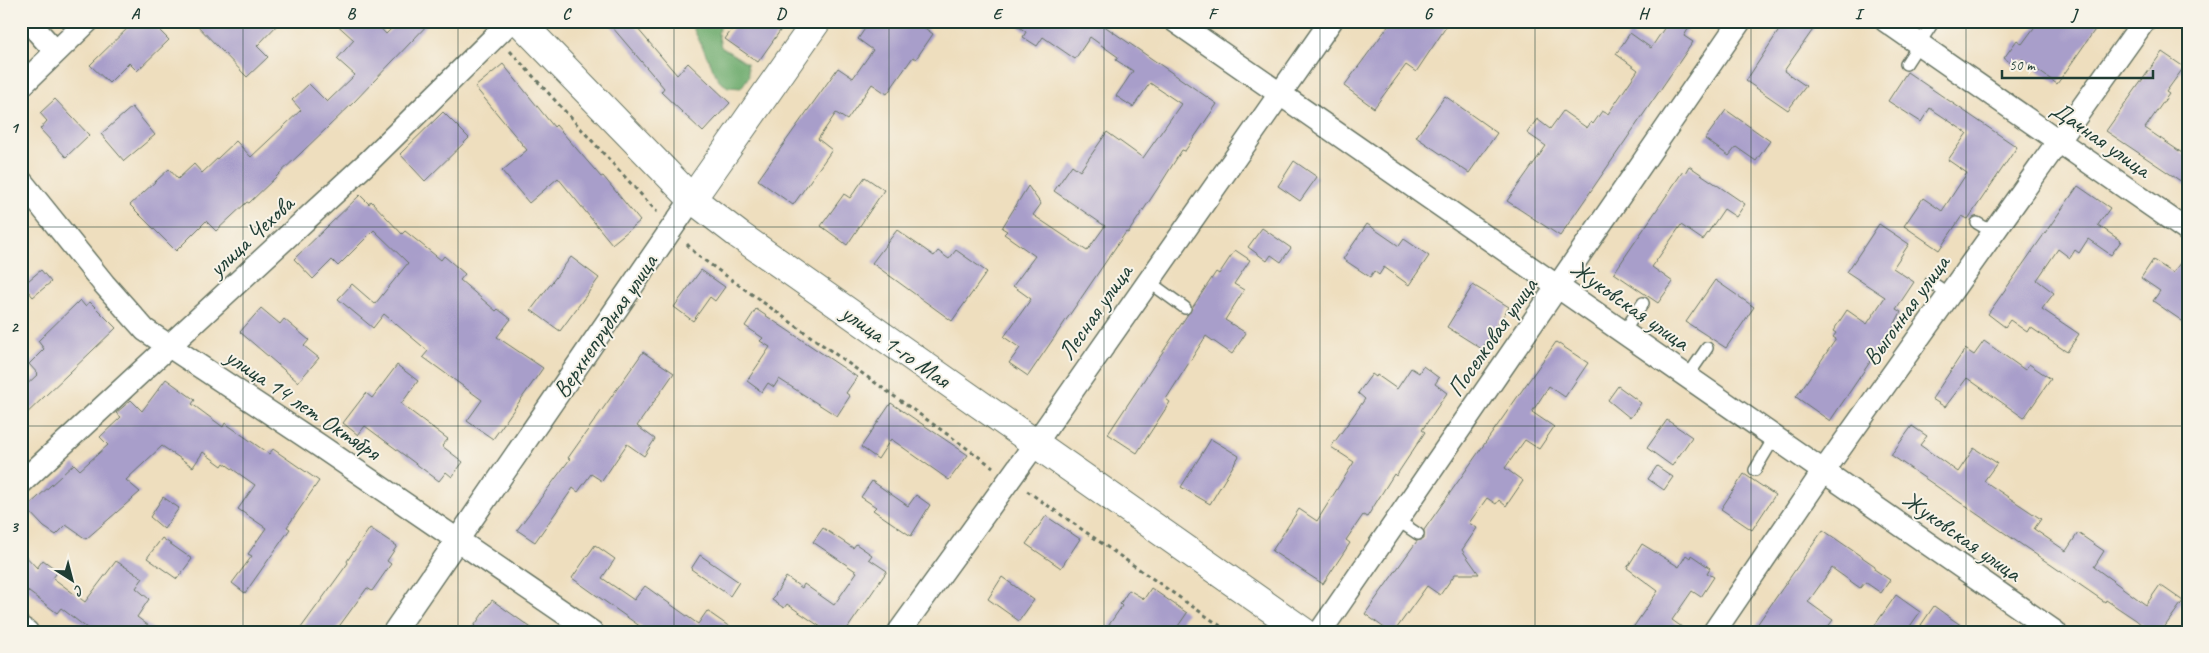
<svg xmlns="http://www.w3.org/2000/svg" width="2209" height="653" font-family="Caveat,sans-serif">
<rect width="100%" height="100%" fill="#f7f3e8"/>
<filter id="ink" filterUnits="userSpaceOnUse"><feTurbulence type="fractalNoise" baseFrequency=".02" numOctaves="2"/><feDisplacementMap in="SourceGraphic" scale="10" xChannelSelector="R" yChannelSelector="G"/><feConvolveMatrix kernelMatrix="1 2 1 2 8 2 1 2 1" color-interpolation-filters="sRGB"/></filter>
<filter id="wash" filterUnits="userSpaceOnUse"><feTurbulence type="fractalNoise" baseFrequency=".0096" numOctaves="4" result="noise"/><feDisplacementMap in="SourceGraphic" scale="20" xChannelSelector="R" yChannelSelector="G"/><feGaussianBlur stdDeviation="1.12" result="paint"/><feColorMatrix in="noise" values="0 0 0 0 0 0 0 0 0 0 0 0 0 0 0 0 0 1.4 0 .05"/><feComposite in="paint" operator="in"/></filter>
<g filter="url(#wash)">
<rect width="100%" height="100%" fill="#eedebe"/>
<path fill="#6eac6e" stroke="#467451" d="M699,21H723L718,33L721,47L747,63L749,76L741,88L728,87L719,81L693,28Z"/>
<g id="blocks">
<path fill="#a89eca" d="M135,21H150L169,40L137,71L129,63L109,83L90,65Z
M193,21H281L257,46L268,57L247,77Z
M333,21H374L386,34L399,21H431L354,102L249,203L247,202L216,231L206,221L176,251L130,205L169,169L178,179L194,164L202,173L236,141L251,157L301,110L292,100L309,84L327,102L355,75L337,59L354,40Z
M607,21H631L677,75L688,63L730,103L703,132L661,92L664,88Z
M738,21H787L758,62L725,39Z
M870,21H915L933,34L916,59L913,57L887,94L872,84L847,120L836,113L818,139L832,150L793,205L758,180L838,68L853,78L873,50L858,39Z
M1011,21H1101L1100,23L1217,104L1185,151L1182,150L1158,188L1128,233L1126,232L1028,376L1009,363L1020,348L1004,337L1031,299L1013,286L1035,256L1004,234L1007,231L1002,228L1028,186L1041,204L1033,215L1087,251L1105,226L1054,191L1072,165L1080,171L1107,132L1143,158L1181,104L1150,83L1133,107L1116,96L1133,71L1116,60L1118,57L1090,37L1075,59L1043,37L1037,46L1023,37L1026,32Z
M1392,21H1450L1416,72L1406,65L1374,108L1344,86Z
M1669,21H1693L1684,36L1693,42L1560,236L1507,201L1546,146L1527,133L1537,119L1550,129L1563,111L1587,128L1591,122L1593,124L1602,111L1608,114L1638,70L1616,54L1630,33L1651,48Z
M1785,21H1819L1784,71L1806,86L1788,110L1746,81Z
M2039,21H2101L2057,84L2022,59L2016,67L2004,58L2017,40L2022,44Z
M2162,52L2184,67L2166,92L2169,94L2145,128L2188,157V186L2106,131Z
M503,64L554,127L556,125L601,177L603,176L640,221L612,244L558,178L529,203L502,171L527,150L475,87Z
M1907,72L2017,147L1968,219L1962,216L1939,250L1904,226L1923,198L1942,211L1967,173L1948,160L1967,133L1930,108L1921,122L1888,101Z
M1445,96L1497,133L1469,173L1416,137Z
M55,99L89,135L66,157L40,129L47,121L40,113Z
M132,107L155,135L124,161L101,134Z
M1726,110L1770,141L1756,161L1736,147L1729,156L1705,139Z
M443,112L469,138L425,181L400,154Z
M1294,161L1317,177L1300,201L1278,186Z
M1689,166L1745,204L1736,217L1724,209L1703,240L1681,225L1652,267L1673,282L1658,303L1614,273L1683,171L1685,173Z
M865,177L884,190L847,245L821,226L844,194L850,198Z
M2078,186L2110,208L2098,225L2121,241L2111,255L2088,239L2079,253L2075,250L2070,258L2058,249L2037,280L2054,293L2042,309L2079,334L2067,352L2030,327L2027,332L2010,320L2005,327L1988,314Z
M360,195L369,204L371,201L402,234L405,231L441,260L444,256L465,274L460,280L496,311L498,309L511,319L497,337L543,368L493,439L467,421L482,400L423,357L428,351L384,314L373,328L338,299L352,284L375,304L408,263L374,230L338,266L332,260L313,279L294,259Z
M1367,224L1399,246L1404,239L1429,256L1409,285L1384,267L1379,275L1374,271L1370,277L1343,259Z
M1879,224L1909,244L1893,268L1914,282L1896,309L1901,312L1891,331L1830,421L1796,397L1836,339L1833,337L1836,333L1833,331L1847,310L1867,324L1885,297L1847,272Z
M1262,228L1291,248L1281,262L1271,255L1267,261L1248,247Z
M897,230L934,256L938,251L949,259L956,250L987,272L952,321L872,263Z
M1235,250L1250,260L1234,284L1244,290L1225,320L1246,333L1232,354L1206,336L1166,399L1170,402L1137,453L1108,434L1216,272L1219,274Z
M2188,252V325L2153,301L2160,291L2141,278L2153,260L2173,273Z
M571,257L599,278L560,331L531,310Z
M41,270L51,282L33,297L23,285Z
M701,270L725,287L715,301L710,297L693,321L674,307Z
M1715,280L1754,307L1726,348L1686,322Z
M1473,285L1509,307L1482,349L1447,327Z
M80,300L85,306L90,302L116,328L21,419V390L38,374L29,364L44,349L38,341Z
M261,308L280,324L284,319L309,340L304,346L319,358L298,382L240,332Z
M756,309L857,377L846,393L850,396L837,416L779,379L774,387L768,383L762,392L747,381L770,347L760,341L763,338L745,326Z
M1984,341L2025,370L2029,364L2051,379L2024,418L1967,378L1945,407L1932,399L1965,349L1974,355Z
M1556,342L1588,363L1565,397L1549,386L1532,412L1554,427L1539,449L1525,440L1505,468L1523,481L1506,506L1499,500L1496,504L1487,498L1469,523L1477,528L1462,550L1479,574H1455L1440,595L1427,586L1394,632H1390L1365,614L1417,541L1424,539V530Z
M643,352L674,373L637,426L655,439L644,456L627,444L602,481L591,474L578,492L573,488L535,542L517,530L570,459L568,458Z
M397,365L418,381L401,404L448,439L442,446L463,462L452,477L446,472L439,481L365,426L358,435L343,423L366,393L372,398Z
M1423,366L1439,378L1435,384L1447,393L1422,430L1425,432L1396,476L1394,474L1367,517L1363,515L1346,540L1350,543L1323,584L1272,551L1299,509L1317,521L1354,462L1331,447L1365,399L1358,393L1372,374L1376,377L1377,375L1397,389L1411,368L1419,373Z
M166,379L195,400L192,404L223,427L225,423L269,454L273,449L319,481L287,527L290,529L245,593L232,583L252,556L248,554L266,528L238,509L255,485L224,463L222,466L203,452L193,467L162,446L126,480L140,492L86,539L66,525L56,535L44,527L26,508L74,464L80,470L108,445L100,437L121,417L116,413L131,400L142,411Z
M1618,386L1641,403L1630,418L1608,400Z
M891,403L968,455L949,480L891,439L878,459L861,447Z
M1667,420L1692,437L1672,466L1647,448Z
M1912,426L1927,436L1920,445L1958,472L1974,448L1997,463L1984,481L2041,519L2034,529L2066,551L2078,533L2104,551L2094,567L2146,605L2160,585L2183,601L2161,632H2150L2136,620L2106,600L2105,602L1891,455Z
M1211,439L1239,456L1210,504L1181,487Z
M1657,466L1673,477L1664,490L1648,479Z
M1744,474L1775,495L1752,530L1721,509Z
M872,481L908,506L916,495L930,505L911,536L873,510L876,507L861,497Z
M163,497L179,508L164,529L150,517Z
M1046,516L1080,539L1061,568L1026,544Z
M370,528L397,546L387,561L391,564L372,591L367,588L335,632H298L348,563L347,561Z
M823,528L853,548L856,544L872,555L869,559L887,571L845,632H828L787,604L784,608L772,600L786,577L802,588L804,584L834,605L857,572L813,542Z
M1823,530L1875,566L1874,569L1890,580L1881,593L1865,582L1860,588L1832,568L1808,602L1833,620L1824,632H1752Z
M162,538L192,559L177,579L147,558Z
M1642,544L1679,567L1686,555L1690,558L1691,555L1710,568L1707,573L1714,577L1701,597L1692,591L1672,620L1689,632H1630L1658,591L1627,568Z
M595,545L615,559L602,578L634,600L645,586L698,624L707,611L737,632H648L572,578Z
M21,551L37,568L43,560L58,571L53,578L85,602L116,561L143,578L136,588L149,599L137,617L157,632H92L61,608L57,613L21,586Z
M700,555L739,582L730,596L691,569Z
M1002,577L1034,600L1019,621L988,599Z
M1151,588L1187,613L1174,632H1104L1122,606L1120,604L1129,590L1144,599Z
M1896,595L1920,612L1906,632H1870Z
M492,600L537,632H470Z
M1934,606L1949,617L1971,632H1930L1921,625Z"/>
</g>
</g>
<g filter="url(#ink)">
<use href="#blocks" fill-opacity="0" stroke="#677564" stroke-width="1"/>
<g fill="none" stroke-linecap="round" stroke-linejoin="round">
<defs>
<path id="service" d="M1906,64L1932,24
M1977,223L1994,233
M1148,281L1185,308
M1931,282L1950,295
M1623,333L1643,303
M1687,377L1707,348
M1755,470L1774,438
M1397,520L1418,534"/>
<path id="minor" d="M28,21L56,52
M1175,21L2055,632
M1886,21L2188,231
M21,86L88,21
M21,181L104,284L145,330L320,446L592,632
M21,483L368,162L511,21
M21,628L27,632
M394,632L692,199
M899,632L1035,444L1331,21
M1320,632L1740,21
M1714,632L1823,472L2144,21"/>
<path id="tertiary" d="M692,199L817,21"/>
<path id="secondary" d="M519,21L692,199L739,235L928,368L1304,632"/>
</defs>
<use href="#service" stroke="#677564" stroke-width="14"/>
<use href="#minor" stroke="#677564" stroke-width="25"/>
<use href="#tertiary" stroke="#677564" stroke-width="30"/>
<use href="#secondary" stroke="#677564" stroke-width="30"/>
<path stroke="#677564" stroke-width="3" stroke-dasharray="4 4" stroke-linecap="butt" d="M510,51L657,212
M687,244L697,255L993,467
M1027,491L1229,632"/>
<use href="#service" stroke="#fff" stroke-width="11"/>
<use href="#minor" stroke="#fff" stroke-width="22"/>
<use href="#tertiary" stroke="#fff" stroke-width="28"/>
<use href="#secondary" stroke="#fff" stroke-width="28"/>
</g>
</g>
<path fill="none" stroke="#1f3d34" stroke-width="1" stroke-opacity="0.55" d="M243,21V632M458,21V632M674,21V632M889,21V632M1104,21V632M1320,21V632M1535,21V632M1751,21V632M1966,21V632M21,227H2188M21,426H2188"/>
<g text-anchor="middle" stroke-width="4" stroke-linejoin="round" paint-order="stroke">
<g font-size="24" fill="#1f3d34" stroke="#f7f3e8">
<text transform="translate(2101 139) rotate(35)" y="8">Дачная улица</text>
<text transform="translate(251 236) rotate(-43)" y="8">улица Чехова</text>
<text transform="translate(1630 305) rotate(35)" y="8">Жуковская улица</text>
<text transform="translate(1906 310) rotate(-54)" y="8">Выгонная улица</text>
<text transform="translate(1095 312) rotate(-55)" y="8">Лесная улица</text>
<text transform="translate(605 326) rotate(-56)" y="8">Верхнепрудная улица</text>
<text transform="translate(1492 337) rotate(-55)" y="8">Поселковая улица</text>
<text transform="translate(896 346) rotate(35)" y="8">улица 1-го Мая</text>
<text transform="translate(303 404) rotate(34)" y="8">улица 14 лет Октября</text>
<text transform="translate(1962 536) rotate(35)" y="8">Жуковская улица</text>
</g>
</g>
<rect width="2209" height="653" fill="none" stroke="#f7f3e8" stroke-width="55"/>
<g transform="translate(72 580) rotate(144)" stroke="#f7f3e8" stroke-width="4" paint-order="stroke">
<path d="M0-4L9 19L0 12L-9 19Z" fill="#1f3d34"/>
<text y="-8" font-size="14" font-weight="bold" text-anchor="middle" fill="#1f3d34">С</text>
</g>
<path d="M2002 70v8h151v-8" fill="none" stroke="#1f3d34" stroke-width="2.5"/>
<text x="2009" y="70" font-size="15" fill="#1f3d34" stroke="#f7f3e8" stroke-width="4" paint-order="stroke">50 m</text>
<rect x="28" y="28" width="2154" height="598" fill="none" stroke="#1f3d34" stroke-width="2"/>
<g font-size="16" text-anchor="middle" font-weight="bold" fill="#1f3d34">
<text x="135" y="19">A</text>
<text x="351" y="19">B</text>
<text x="566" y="19">C</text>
<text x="781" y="19">D</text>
<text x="997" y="19">E</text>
<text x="1212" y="19">F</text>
<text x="1428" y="19">G</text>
<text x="1643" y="19">H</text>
<text x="1858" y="19">I</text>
<text x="2074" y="19">J</text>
<text x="14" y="133">1</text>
<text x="14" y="332">2</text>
<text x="14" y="532">3</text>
</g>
</svg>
